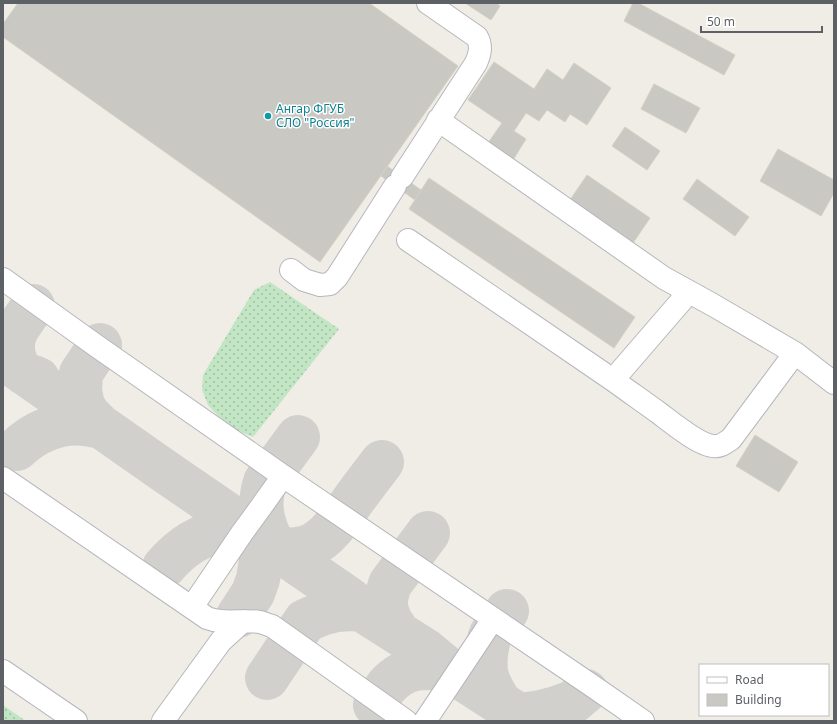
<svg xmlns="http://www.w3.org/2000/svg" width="837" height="724" font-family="'Noto Sans',sans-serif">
<defs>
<pattern id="grass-dots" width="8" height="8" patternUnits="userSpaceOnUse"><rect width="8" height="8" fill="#c2e6c4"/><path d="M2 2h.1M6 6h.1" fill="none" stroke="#a1bea3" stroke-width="1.8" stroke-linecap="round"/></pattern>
</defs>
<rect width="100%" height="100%" fill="#efede5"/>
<path fill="url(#grass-dots)" d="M270,282L339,329L253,437L236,430L218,416L208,405L202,390L203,375L254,290Z
M3,705L26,721H3Z"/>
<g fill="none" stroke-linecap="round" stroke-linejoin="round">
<path stroke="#d2d0cd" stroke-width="44" d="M33,306C28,314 20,323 16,332C10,345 13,364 24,373C28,376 34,377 38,379
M3,358L163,470L246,527L255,534L348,598L362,610L425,650L449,670L528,721
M298,437L265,482C257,507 263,530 278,550C290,550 301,550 312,545C330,536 341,517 352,502C362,488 372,475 382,462
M17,449C33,433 59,421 83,424C89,424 95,426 101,427L88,414L83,405L80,392L81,373L100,345
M164,567C180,548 202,532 228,531C237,531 246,533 255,534L260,546L261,560L258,579L253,593L238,616
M398,632L390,620L386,608V598L390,584L428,533
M267,678L305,621L321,614L337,610L351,609L362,610
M499,701C495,694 489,685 487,676C484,665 486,645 491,634C495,626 502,618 507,611
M375,705C379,699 382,692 387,686C405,666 424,666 449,670
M520,715L541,712L556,708L573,702L586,691"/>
</g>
<path fill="#cac8c2" stroke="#d4d0c3" d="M18,3H369L458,66L320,262L3,37V24Z
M465,3H496L500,6L491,20Z
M633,3H638L735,55L724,75L624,21Z
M494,62L534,89L547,69L563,80L574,63L611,88L587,125L570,114L565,122L547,110L539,121L526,113L514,131L526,139L513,160L488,143L502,123L468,100Z
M654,84L700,108L686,133L641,109Z
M625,127L660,151L647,170L612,146Z
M778,149L834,180V193L821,216L760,181Z
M387,166L421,190L415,200L381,176Z
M587,175L650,218L633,243L570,200Z
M429,178L635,317L614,348L409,209Z
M697,179L749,217L735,236L683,199Z
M755,435L798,462L779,492L736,466Z"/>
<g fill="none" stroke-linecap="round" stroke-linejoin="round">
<defs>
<path id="minor" d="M438,120L664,278L713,305L795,353L834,383
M402,177L476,63C480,54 482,46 477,37L428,3
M408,240L613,380L689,292
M291,270L304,280L320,285L330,284L337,277L395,186
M3,279L98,347L283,476L591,685L643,721
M613,380C628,391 644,402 659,413C671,422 700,446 714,446C721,447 726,442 731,439L795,353
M3,478L207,618C225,625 241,619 260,622C264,623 268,625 272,626L406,721
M192,607L242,533L261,507L283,476
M3,671L76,721
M163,721L221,641L243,621
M425,721L493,619"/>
</defs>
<use href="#minor" stroke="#b5b7bc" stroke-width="24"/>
<use href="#minor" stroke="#fff" stroke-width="22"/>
</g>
<circle fill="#0f9aa8" stroke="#fff" stroke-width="1.5" cx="268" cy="116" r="4"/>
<g text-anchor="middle" stroke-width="3" stroke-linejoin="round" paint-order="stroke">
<g font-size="12" fill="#0d838f" stroke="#fff" text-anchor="start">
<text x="276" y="113">Ангар ФГУБ<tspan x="276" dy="14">СЛО "Россия"</tspan></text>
</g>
</g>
<rect width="837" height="724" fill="none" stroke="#5d6065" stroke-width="8"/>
<rect x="699" y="664" width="130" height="52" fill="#ffffff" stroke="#bebfc1"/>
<rect x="707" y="677" width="20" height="6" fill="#ffffff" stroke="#bebfc1"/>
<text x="735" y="684" font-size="12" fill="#5d6065">Road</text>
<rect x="707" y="694" width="20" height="12" fill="#cac8c2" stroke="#bebfc1"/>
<text x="735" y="704" font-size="12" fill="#5d6065">Building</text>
<path d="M701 26v6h121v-6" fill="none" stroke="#5d6065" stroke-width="2"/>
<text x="707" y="26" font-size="12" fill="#5d6065" stroke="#ffffff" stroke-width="3" paint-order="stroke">50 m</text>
</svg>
